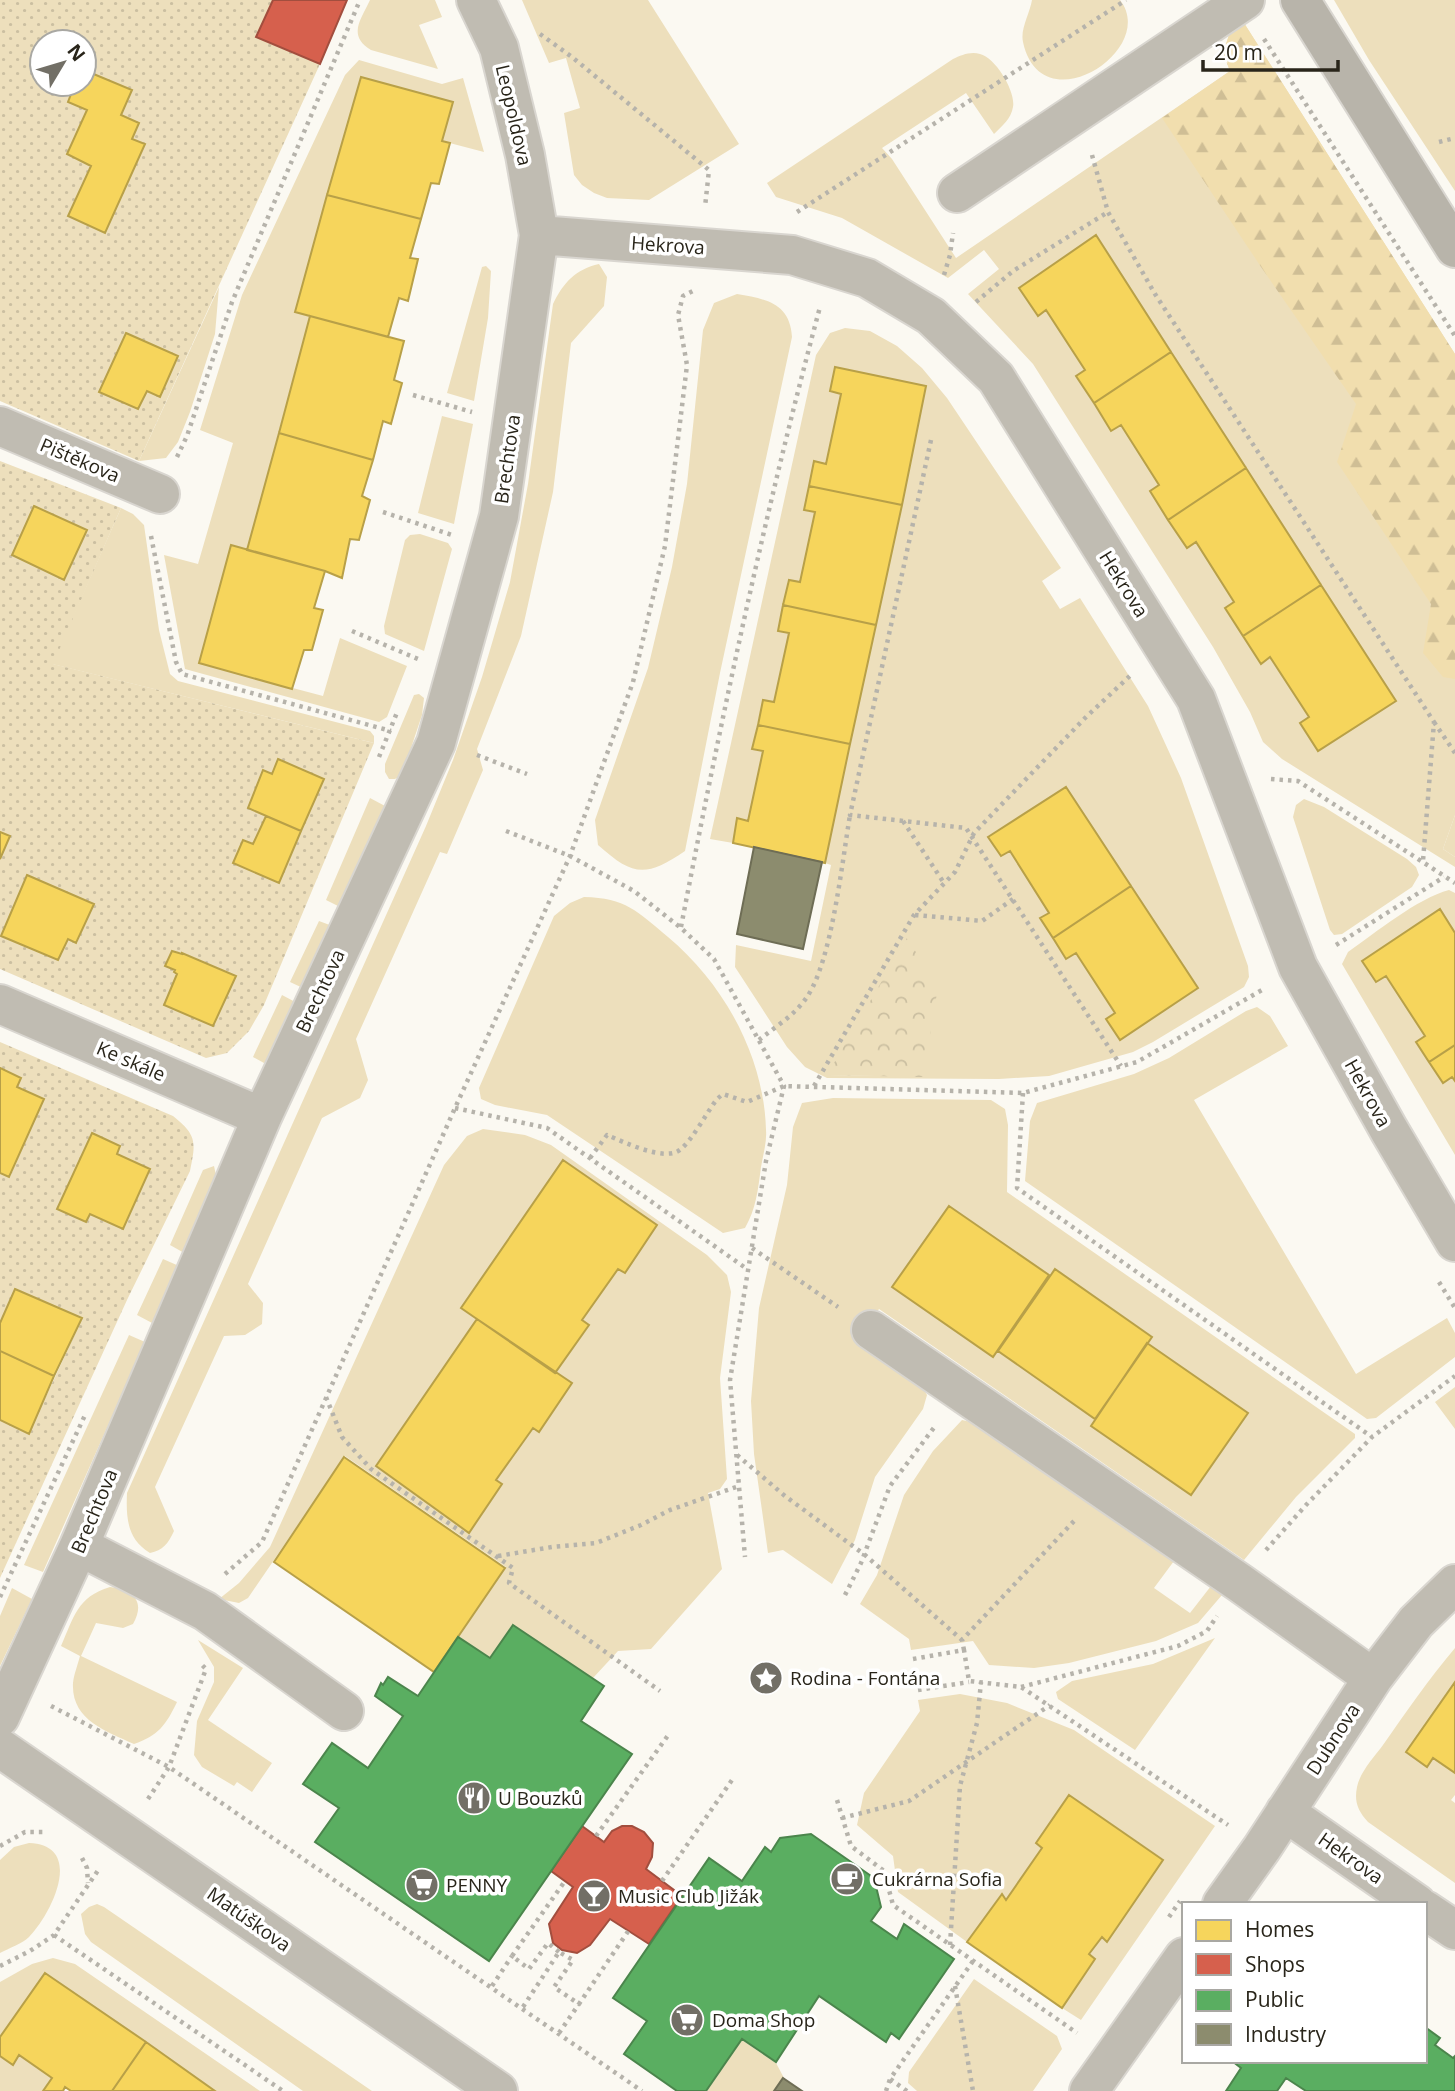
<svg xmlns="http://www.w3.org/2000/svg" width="1455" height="2091" font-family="'Open Sans',sans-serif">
<defs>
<pattern id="forest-firs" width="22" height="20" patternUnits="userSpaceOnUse" patternTransform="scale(1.75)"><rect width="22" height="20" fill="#f1deae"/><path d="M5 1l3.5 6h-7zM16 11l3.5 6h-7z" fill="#cfbe95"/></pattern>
<pattern id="park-crowns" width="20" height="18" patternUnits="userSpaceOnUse" patternTransform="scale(1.75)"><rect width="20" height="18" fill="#eddfbc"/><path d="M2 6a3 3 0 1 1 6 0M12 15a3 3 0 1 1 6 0" fill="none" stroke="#cbbfa1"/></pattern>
<pattern id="garden-dots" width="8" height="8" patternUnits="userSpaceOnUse" patternTransform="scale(1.75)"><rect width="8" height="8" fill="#eddfbc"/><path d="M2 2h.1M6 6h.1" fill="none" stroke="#cbbfa1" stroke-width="1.8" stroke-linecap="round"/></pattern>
</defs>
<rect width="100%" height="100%" fill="#fbf9f2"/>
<path fill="#eddfbc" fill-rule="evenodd" d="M370,0H435L442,17L419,25L438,69L371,50C347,35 361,20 370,0Z
M522,0H648L739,144L649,200L607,198L594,193L582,185L574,175L564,113L580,108L566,58L549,63Z
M1032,0H1120C1159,50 1041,126 1023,42C1020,29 1030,13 1032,0Z
M1334,0H1455V191L1369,60Z
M1244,23L1455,354V815L1443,849L1455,857V867L1282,759L1263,742L1250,712L1213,647L1033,364L968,294L999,269L984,250L948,278L842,218L776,197L767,183L953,59C961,55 971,51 980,54C996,58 1016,92 1013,107C1011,119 1002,126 994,134L966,93L882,148L892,159L956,258L1230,71L1223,53L1229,35ZM1096,236L1396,701L1318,751L1300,724L1309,717L1270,657L1261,663L1234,602L1196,542L1187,548L1150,492L1159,485L1121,425L1111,431L1076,376L1085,370L1046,310L1037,316L1020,288Z
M359,60L442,84L463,78L484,152L442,141L453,102L361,78L295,311L310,316L247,550L199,663L323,696L340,638L407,666L387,717L379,722L185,669L164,555L198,564L233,443L200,430L242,295L345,75Z
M599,264L607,277L604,306L571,343L553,492L521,636L477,749L483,770L447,854L440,852L356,1039L368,1080L360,1098L322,1118L248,1284L263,1303L262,1324L245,1335L224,1336L155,1487L174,1531C168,1544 163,1550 150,1553C127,1539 126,1518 127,1493L426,826L453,760L482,677L510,582L528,484L553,304C563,283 576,269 599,264Z
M486,266L491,271L488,318L474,401L447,393L482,267Z
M219,287L215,334L190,412L178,442L166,458L139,461Z
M737,294C766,299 790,303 792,337L720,673L685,851C645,878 633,876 598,845L595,820L648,668L672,567L687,484L703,330L714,303Z
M845,328L870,331L897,346L922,368L947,398L1061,568L1042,581L1060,609L1080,598L1148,706L1181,778L1248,966L1249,977L1244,987L1153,1042L1133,1052L1049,1076L999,1079L827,1078L805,1067L787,1047L735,967L736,945L811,961L831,865L825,863L926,386L835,367L830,391L841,394L826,464L814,462L804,509L815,512L800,582L788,581L778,630L789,633L774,702L763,700L752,748L763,751L748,821L737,819L733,843L710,839L816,355L830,333ZM1066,787L1198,988L1120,1040L1106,1019L1115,1013L1076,953L1041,918L1049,913L1010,851L1001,856L988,836ZM907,939L923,1076L828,1075Z
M442,416L473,424L454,524L418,513Z
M121,508L133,514L144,525L159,630L170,674L178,681L370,731L374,736V743L52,664Z
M420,534L448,543L452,549L424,651L385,634L384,626L405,540L410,535Z
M419,694L424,698L422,715L402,775L395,779H389L385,772V764L414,695Z
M370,798L385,806L340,907L326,900Z
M1304,799L1324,807L1407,859L1416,867L1419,875L1412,887L1342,934L1334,935L1330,930L1293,817L1296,805Z
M1449,890L1455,893V933L1439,909L1362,962L1376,982L1386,976L1425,1036L1416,1042L1443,1083L1452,1077L1455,1081V1155L1342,964L1348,952C1375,933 1418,898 1449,890Z
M584,897C626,898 637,911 668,937C724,984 764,1056 766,1130C767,1142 763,1155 761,1167C758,1190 756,1209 745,1228L723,1233L547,1115L495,1105L481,1099L479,1088L554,916L570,903Z
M319,921L335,927L305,989L290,982Z
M282,995L299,1004L276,1054L264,1063L253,1057Z
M1257,1007L1270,1016L1288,1046L1194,1100L1356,1374L1447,1318L1455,1333V1357L1376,1418L1367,1419L1025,1181L1030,1121L1037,1103L1134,1074L1169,1058L1246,1011Z
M833,1098L991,1100L1005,1109L1008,1125L1007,1192L1355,1434V1438L1296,1497L1244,1560L879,1309L857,1341L921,1385L927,1395L923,1409L875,1477L855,1540L832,1584L783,1550L768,1553L754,1454L751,1401L759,1308L787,1185L793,1127L802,1103ZM949,1206L1049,1275L1055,1269L1152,1336L1147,1343L1248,1413L1191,1495L1091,1426L1095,1419L998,1351L993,1357L893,1287Z
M483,1129L525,1135L551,1145L707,1255L727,1275L731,1292L720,1378L727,1479L720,1489L708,1493L722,1569L651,1649L618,1651L593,1678L513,1625L491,1659L459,1637L506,1567L345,1456L248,1598L239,1603L219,1599L239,1583L270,1547L444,1165L467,1136ZM563,1160L657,1225L625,1272L618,1269L582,1320L589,1326L555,1373L539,1432L533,1428L496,1480L502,1485L469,1533L376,1465L477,1319L461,1308Z
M214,1166L217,1180L186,1254L170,1245L203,1170Z
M163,1259L179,1266L154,1324L137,1315Z
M129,1335L145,1342L43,1572L24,1565Z
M1455,1387V1429L1435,1402Z
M962,1420L975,1423L1174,1561L1154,1588L1190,1613L1211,1586L1222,1595L1198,1623L1156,1641L1069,1663L1034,1668L989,1665L973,1641L911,1650L909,1639L860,1604L877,1575L904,1495L933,1451Z
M110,1587C133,1590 146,1601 133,1624L123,1628L96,1623L81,1656L177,1702C166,1725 158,1736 134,1744C106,1731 71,1720 73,1683C74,1674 78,1664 80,1656L61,1646C74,1617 77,1597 110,1587Z
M12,1588L32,1599L0,1666V1616Z
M1215,1638L1135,1750L1058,1699L1056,1692L1072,1681L1153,1664Z
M198,1640L243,1668L208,1720L272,1763L252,1792L237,1782L234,1786L202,1767L194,1755L197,1721L214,1682V1667Z
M1455,1648V1682L1406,1752L1427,1766L1433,1758L1455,1773V1795L1451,1800L1455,1803V1883L1368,1822C1358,1811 1354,1802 1357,1787C1360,1772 1374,1757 1383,1745C1406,1712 1429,1679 1455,1648Z
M960,1694L1007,1703L1074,1730L1215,1826L1081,2020L1062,2008L1094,1960L1089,1954L1102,1937L1108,1941L1163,1859L1069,1795L1036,1843L1042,1848L1006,1900L1001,1894L967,1942L898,1892L893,1856L857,1825L864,1793L920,1711L918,1700Z
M29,1843C86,1845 51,1915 29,1937C22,1944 9,1948 0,1953V1860L14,1847Z
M97,1904L104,1907L372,2091H303L91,1942L85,1934L81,1914L89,1907Z
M53,1958L75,1964L260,2091H215L45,1973L0,2037V1982L32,1964Z
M974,1979L1057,2036L1062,2049L1033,2091H917L908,2083L909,2072Z
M742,2040L776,2063L784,2078L775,2091H707Z
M19,2055L52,2078L43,2091H0V2056L13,2065Z"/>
<path fill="url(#forest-firs)" d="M1244,23L1455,354V679L1443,677L1423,653L1431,604L1337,462L1356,404L1261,267L1162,118L1230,71L1223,53L1229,35Z"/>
<path fill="url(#park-crowns)" d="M1455,815V857L1443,849Z
M907,938L938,987L923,1077L827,1075Z"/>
<path fill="url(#garden-dots)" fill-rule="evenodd" d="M0,0H273L257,37L320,64L139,461L0,401ZM42,42H84V70L132,90L121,115L139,123L132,139L145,145L104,233L68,216L91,166L67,154L87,110L68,102L75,84H42ZM126,333L178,356L161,396L147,391L138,409L100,392Z
M0,461L121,508L53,664L374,743L264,1005L249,1031L227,1053L206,1058L0,969V859L10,836L0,832ZM34,507L64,580L12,555ZM278,760L323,779L279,882L233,863L243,840L253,844L266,816L249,808L272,774ZM27,875L93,904L77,943L68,939ZM172,951L183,953L236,976L213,1026L165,1005L177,974L174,972L175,970L165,966Z
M0,1042L173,1116C197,1135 196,1142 190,1171L127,1300L0,1578V1420L29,1433L82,1319L16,1289L0,1323V1173L10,1177L43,1099L17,1087L20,1078L0,1068ZM93,1133L120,1146L117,1154L150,1170L123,1229L90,1214L86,1222L57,1209Z"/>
<path fill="#f6d55c" stroke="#b8a048" stroke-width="2" d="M84,70L132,90L121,115L139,123L132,139L145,144L105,233L68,216L91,166L67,154L87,110L68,102L75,84H84Z
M361,77L453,102L442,141L450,143L439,184L431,183L421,219L327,195Z
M327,195L421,219L410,258L418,259L408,301L399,298L388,337L295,312Z
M1096,235L1171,352L1094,403L1076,376L1085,370L1046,310L1038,316L1019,288Z
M310,316L404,341L394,380L402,383L391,424L383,421L373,460L279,433Z
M126,333L178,356L160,397L147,391L138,409L99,392Z
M1171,352L1246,468L1168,520L1150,491L1159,485L1121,425L1111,431L1094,403Z
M835,367L926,386L902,505L809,486L814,461L826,464L841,394L830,391Z
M279,433L373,460L362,496L370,500L359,540L350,539L342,578L325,571L247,550Z
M1246,468L1321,585L1243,636L1225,608L1234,602L1196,542L1187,548L1168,520Z
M809,486L902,505L876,625L783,605L789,580L800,582L815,512L804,510Z
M34,506L87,530L64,580L12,555Z
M231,545L325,571L314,608L323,610L312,650H304L292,689L199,663Z
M1321,585L1396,701L1318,751L1300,723L1309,717L1270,657L1261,664L1243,636Z
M783,605L876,625L850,744L758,725L763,700L774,702L789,633L778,631Z
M758,725L850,744L825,863L733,843L737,818L748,821L763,751L752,749Z
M278,759L324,779L301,831L248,808L263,770L272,774Z
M1066,787L1131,886L1053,938L1040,918L1049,913L1010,851L1001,856L988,837Z
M266,816L301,831L279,883L233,863L243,840L253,844Z
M0,832L10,836L0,859Z
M27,875L94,904L76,943L68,939L58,960L1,936Z
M1131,886L1198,988L1120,1040L1106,1019L1115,1013L1076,953L1066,959L1053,938Z
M1440,909L1455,933V1045L1429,1062L1416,1042L1425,1036L1386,976L1376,982L1362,961Z
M172,951L182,954V953L236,976L213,1026L164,1005L177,974L174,972L175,970L165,966Z
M1455,1045V1081L1452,1077L1443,1083L1429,1062Z
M0,1068L21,1078L17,1087L44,1099L9,1177L0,1173Z
M92,1133L120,1146L117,1154L150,1169L123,1229L90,1214L86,1222L57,1209Z
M563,1160L657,1225L625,1273L618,1269L582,1320L589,1325L555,1373L461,1308Z
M949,1206L1049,1275L993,1357L892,1287Z
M1055,1269L1152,1337L1095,1419L998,1351Z
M15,1289L82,1318L54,1376L0,1351V1323Z
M477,1319L572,1383L539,1432L533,1428L496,1480L502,1484L469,1533L376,1466Z
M1147,1343L1248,1413L1191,1495L1091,1426Z
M0,1351L54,1376L29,1434L0,1420Z
M344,1457L505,1568L434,1672L274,1562Z
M1455,1682V1773L1433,1758L1427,1767L1406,1752Z
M1069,1795L1163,1860L1107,1942L1102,1937L1089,1954L1095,1959L1062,2008L967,1942L1002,1894L1006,1900L1042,1848L1036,1843Z
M45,1973L146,2042L112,2091H71L65,2087L63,2091H43L52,2078L19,2055L13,2065L0,2056V2037Z
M146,2042L215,2091H112Z"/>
<path fill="#d6604d" stroke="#a24e3e" stroke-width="2" d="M273,0H347L320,64L256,37Z
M582,1826L604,1842L612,1831L622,1826H632L644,1832L653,1843L652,1857L646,1869L682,1896L649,1944L610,1919L590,1945L577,1953L562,1950L553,1943L549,1924L573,1887L551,1871Z"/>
<path fill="#5aae61" stroke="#4b854c" stroke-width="2" d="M513,1625L604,1686L581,1721L632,1754L489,1961L315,1842L339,1808L303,1784L332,1743L368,1768L403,1716L375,1696L381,1683L383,1685L388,1677L418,1696L458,1637L490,1658Z
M811,1834L874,1878L881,1907L871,1921L897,1939L904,1924L954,1959L899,2039L891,2033L886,2042L819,1996L776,2062L742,2039L706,2091H677L624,2054L647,2021L613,1998L709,1858L742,1881L765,1847L771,1852L780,1838Z
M1425,2027L1440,2038L1435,2045L1453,2058L1455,2056V2091H1306L1286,2078L1277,2091H1226L1241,2068L1232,2061H1425Z"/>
<path fill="#8c8c6e" stroke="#6e6d55" stroke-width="2" d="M754,847L822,862L803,949L737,934Z
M783,2078L802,2091H774Z"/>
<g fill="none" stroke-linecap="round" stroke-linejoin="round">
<defs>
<path id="minor" d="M957,193L1245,0
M539,235L792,255L867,278L931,316L996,378L1196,699L1298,967L1389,1130L1455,1242
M0,426L160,494
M0,1004L262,1117
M871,1330L1240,1583L1373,1678
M79,1546L205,1611L344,1711
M0,1717L79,1546L262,1117L436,743L499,516L539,235L525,155L499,48L476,0
M0,1748L498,2091
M1285,1812L1417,1904
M1222,1904L1262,1848L1373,1678L1416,1622L1455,1584
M1425,1910L1455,1930
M1089,2091L1184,1957"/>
<path id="major" d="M1300,0L1455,248"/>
</defs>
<use href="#minor" stroke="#d9d6d0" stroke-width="42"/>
<use href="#major" stroke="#d9d6d0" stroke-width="42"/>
<path stroke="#b6b3ab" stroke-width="4.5" stroke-dasharray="3.5 5" stroke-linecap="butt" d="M540,34L572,57L709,170L705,207
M1264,39L1455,336
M1439,142L1455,138
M1092,155L1108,212L1155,294L1434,722L1423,861
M797,212L1126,0
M944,275L950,255L953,233
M976,302L1013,271L1108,212
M413,395L472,412
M931,440L850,815L966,828L1121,1066
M177,457L187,436L232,302L360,0
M383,512L452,535
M151,536L176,662L182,674L391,731
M352,631L418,659
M1434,722L1455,753
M477,755L527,774
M379,757L398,710
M1271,779L1298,781L1455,883
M903,821L944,883
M506,831L570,856L634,891L681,928L714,959L784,1086L766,1161L730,1380L745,1557
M915,915L982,921L1013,899
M681,927C721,719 765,512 820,307
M1336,945L1444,877
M759,1040C775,1027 795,1015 807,997C832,960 842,862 850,815
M814,1086L914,915L955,872L974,833L1085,718L1133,673
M1023,1093L1017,1188L1372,1437
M455,1108L547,1128L747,1269
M590,1158L607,1135C624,1142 666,1163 681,1149C693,1139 707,1112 717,1099L723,1094L747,1102L784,1086L1023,1093L1137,1062L1262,990
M752,1248L838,1307
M1439,1282L1455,1308
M326,1397L342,1437L371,1469L513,1568L509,1583L660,1691
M737,1455L785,1496L865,1555L962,1640
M1266,1550L1306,1505L1372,1437L1455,1376
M498,1556L552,1547L596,1543L641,1525L670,1510L739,1486
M225,1574L262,1542L455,1108L570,856L633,682L665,546L687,365L678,315L683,296L695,290
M845,1595L861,1563L890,1486L936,1425
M0,1597L86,1413
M964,1650L962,1640L1075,1520
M913,1659L964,1650L969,1681L1021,1687L1228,1825
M1021,1687L1178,1646L1207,1631L1217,1616
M918,1690L969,1682
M51,1706L169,1767L642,2091
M148,1799L169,1767L206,1669L202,1665
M837,1800L851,1846L884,1871L893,1905L1077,2033
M842,1818L909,1801L1050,1705
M596,1836L669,1734
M0,1846L25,1832H44
M82,1858L87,1868L88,1883
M662,1881L732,1780
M1169,1917L1180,1901
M54,1935L283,2091
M950,1945L960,1786L977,1723L981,1682
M559,1952L548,1943L529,1969L512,1956L565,1881
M0,1966L30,1951L54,1935L99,1869
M492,1986L512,1956
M955,1986L973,2091
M523,2007L559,1952L573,1960L554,1987L579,2004L629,1930
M559,2033L579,2004
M886,2091L890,2079
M907,2091L890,2079L973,1961"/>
<use href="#minor" stroke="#c0bcb2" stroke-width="38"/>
<use href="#major" stroke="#b8b4aa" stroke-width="38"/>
</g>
<defs>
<symbol id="sight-disc" viewBox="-11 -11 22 22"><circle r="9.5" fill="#726f66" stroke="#fff"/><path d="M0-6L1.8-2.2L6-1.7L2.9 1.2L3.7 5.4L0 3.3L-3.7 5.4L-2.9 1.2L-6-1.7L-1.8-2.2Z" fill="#fff"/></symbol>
<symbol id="restaurant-disc" viewBox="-11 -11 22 22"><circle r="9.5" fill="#726f66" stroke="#fff"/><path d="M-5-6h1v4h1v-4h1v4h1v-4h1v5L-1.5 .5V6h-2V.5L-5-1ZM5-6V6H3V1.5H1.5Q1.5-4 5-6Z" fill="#fff"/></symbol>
<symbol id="cafe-disc" viewBox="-11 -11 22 22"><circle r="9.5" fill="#726f66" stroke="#fff"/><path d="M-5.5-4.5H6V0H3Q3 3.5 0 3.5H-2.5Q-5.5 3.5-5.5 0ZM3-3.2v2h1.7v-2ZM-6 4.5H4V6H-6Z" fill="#fff"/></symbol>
<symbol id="supermarket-disc" viewBox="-11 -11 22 22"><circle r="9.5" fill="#726f66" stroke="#fff"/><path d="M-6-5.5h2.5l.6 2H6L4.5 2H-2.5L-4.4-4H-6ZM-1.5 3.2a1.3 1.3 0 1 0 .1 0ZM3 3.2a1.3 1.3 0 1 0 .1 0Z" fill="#fff"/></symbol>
<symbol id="bar-disc" viewBox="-11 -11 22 22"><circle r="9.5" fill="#726f66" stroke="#fff"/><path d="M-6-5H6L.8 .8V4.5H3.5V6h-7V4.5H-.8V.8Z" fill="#fff"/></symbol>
</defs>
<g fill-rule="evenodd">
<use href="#sight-disc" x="747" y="1659" width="38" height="38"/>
<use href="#restaurant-disc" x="455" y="1779" width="38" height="38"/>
<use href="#cafe-disc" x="828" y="1860" width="38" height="38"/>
<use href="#supermarket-disc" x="403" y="1866" width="38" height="38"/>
<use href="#bar-disc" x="575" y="1877" width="38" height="38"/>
<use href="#supermarket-disc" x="668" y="2001" width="38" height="38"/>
</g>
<g text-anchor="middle" stroke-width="7" stroke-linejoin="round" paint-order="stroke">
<g font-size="19" fill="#29251a" stroke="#fff">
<text transform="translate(514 115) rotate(77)" y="7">Leopoldova</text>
<text transform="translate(668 245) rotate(4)" y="7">Hekrova</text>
<text transform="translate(507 459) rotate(-82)" y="7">Brechtova</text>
<text transform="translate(80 460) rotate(23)" y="7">Pištěkova</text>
<text transform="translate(1124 584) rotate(58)" y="7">Hekrova</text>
<text transform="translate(320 991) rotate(-65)" y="7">Brechtova</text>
<text transform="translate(131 1061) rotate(23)" y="7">Ke skále</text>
<text transform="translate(1368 1093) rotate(61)" y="7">Hekrova</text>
<text transform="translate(94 1511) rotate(-67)" y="7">Brechtova</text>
<text transform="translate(1333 1739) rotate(-57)" y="7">Dubnova</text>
<text transform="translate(1351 1858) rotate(35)" y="7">Hekrova</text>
<text transform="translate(249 1919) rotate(35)" y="7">Matúškova</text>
</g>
<g font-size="19" fill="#29251a" stroke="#fff" text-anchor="start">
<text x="790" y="1685">Rodina - Fontána</text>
<text x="498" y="1805">U Bouzků</text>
<text x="872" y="1886">Cukrárna Sofia</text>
<text x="446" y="1892">PENNY</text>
<text x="618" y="1903">Music Club Jižák</text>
<text x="712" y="2027">Doma Shop</text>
</g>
</g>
<rect x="1182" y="1902" width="245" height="161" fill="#ffffff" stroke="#a9a8a3" stroke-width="2"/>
<rect x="1196" y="1920" width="35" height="21" fill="#f6d55c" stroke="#a9a8a3" stroke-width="2"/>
<text x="1245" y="1937" font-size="21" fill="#29251a">Homes</text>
<rect x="1196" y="1954" width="35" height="21" fill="#d6604d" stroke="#a9a8a3" stroke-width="2"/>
<text x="1245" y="1972" font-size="21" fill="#29251a">Shops</text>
<rect x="1196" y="1990" width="35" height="21" fill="#5aae61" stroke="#a9a8a3" stroke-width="2"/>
<text x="1245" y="2007" font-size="21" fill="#29251a">Public</text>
<rect x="1196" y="2024" width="35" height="21" fill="#8c8c6e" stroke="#a9a8a3" stroke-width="2"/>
<text x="1245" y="2042" font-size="21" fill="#29251a">Industry</text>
<g transform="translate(63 63) rotate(52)"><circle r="33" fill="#ffffff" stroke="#a9a8a3" stroke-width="2"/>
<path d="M0-5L12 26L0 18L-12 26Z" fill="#726f66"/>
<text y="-10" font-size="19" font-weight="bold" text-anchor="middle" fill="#29251a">N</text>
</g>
<path d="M1203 60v10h135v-10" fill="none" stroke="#29251a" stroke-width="3.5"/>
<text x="1214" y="60" font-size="21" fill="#29251a" stroke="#ffffff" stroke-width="5" paint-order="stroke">20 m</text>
</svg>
